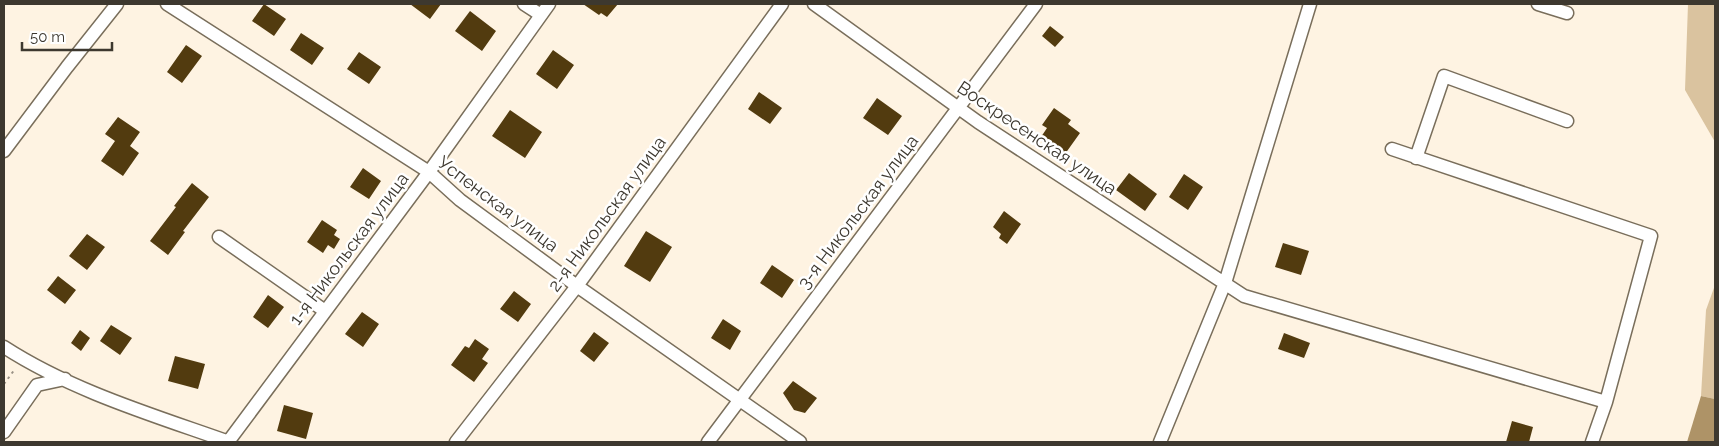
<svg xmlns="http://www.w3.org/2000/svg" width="1719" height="446" font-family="Raleway,sans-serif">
<rect width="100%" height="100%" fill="#fef3e2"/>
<path fill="#dac39f" d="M1688,4H1715V142L1685,90Z
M1715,285V399L1701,396L1706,310Z"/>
<path fill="#ae9367" d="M1701,396L1715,399V442H1687Z"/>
<path fill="#523b0f" d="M264,4L286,19L274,36L252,21Z
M410,4H441L430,19Z
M583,4H618L607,17L601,13L599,15Z
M470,11L496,31L482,51L455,31Z
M1050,26L1064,37L1055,47L1042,36Z
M301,33L324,48L312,65L290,50Z
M186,45L202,56L182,83L167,72Z
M553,50L574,65L557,89L536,74Z
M359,52L381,67L369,84L347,69Z
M759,92L782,108L770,124L748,109Z
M877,98L902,116L888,135L863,118Z
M1054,108L1071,120L1068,124L1080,133L1065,154L1041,137L1047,128L1042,125Z
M510,110L542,132L525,158L492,136Z
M118,117L140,132L130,146L139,153L123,176L101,161L115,141L105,134Z
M363,168L381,181L369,199L350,187Z
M1129,173L1157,194L1145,211L1116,190Z
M1184,174L1203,187L1188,210L1169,197Z
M192,183L209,197L183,231L185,232L168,255L150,241L176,207L174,206Z
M1004,211L1021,224L1007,244L999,238L1001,234L993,227Z
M322,220L337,230L334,235L340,239L334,249L328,245L323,253L307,242Z
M646,231L672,247L650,282L624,266Z
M87,234L105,247L87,270L69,256Z
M1283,243L1309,251L1301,275L1275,267Z
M772,265L794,280L782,298L760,283Z
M58,276L76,290L65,304L47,290Z
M514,291L531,304L518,322L500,309Z
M268,295L284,307L268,328L253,317Z
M362,312L379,324L363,347L345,334Z
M723,319L741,331L730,350L711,338Z
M111,325L132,338L120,355L100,341Z
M80,330L90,338L81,351L71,343Z
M594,332L609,343L594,362L580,351Z
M1284,333L1310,343L1304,358L1278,349Z
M475,339L489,349L482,359L488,363L474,382L451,365L465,346L469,348Z
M175,356L205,364L198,389L168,381Z
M793,381L817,398L805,413L794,410L783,393Z
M284,405L313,413L306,439L277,431Z
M1512,421L1533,427L1529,442H1506Z"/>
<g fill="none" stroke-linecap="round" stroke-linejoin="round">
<defs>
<path id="street" d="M167,4L429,172L460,200L577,286L800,442
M524,4L541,15
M814,4L978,122L1244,296L1606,402
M1538,4L1567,13
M1392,149L1651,236L1606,402L1592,442
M4,151L67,67L117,4
M1416,158L1444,76L1567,121
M219,237L325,311
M4,347C72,391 153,415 229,442
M4,432L37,385L65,379
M228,442L429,172L549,4
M456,442L577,286L782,4
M708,442L1036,4
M1160,442L1225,283L1310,4"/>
</defs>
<use href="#street" stroke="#796e5b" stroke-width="15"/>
<path stroke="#989084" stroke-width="2" stroke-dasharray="2.5 4" stroke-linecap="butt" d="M4,384L15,369"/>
<use href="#street" stroke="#fff" stroke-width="12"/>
</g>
<g text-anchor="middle" stroke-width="5" stroke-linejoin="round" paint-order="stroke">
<g font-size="18" fill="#3d382f" stroke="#fff">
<text transform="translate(1037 138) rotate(34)" y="6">Воскресенская улица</text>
<text transform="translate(498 204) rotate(37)" y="6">Успенская улица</text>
<text transform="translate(858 212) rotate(-53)" y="6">3-я Никольская улица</text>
<text transform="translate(607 214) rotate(-54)" y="6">2-я Никольская улица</text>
<text transform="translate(349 249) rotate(-53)" y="6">1-я Никольская улица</text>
</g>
</g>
<rect width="1719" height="446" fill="none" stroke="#3d382f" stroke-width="10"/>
<path d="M22 42v8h90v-8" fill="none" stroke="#3d382f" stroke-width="2.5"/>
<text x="30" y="42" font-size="15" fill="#3d382f" stroke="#ffffff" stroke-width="4" paint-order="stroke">50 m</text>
</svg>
